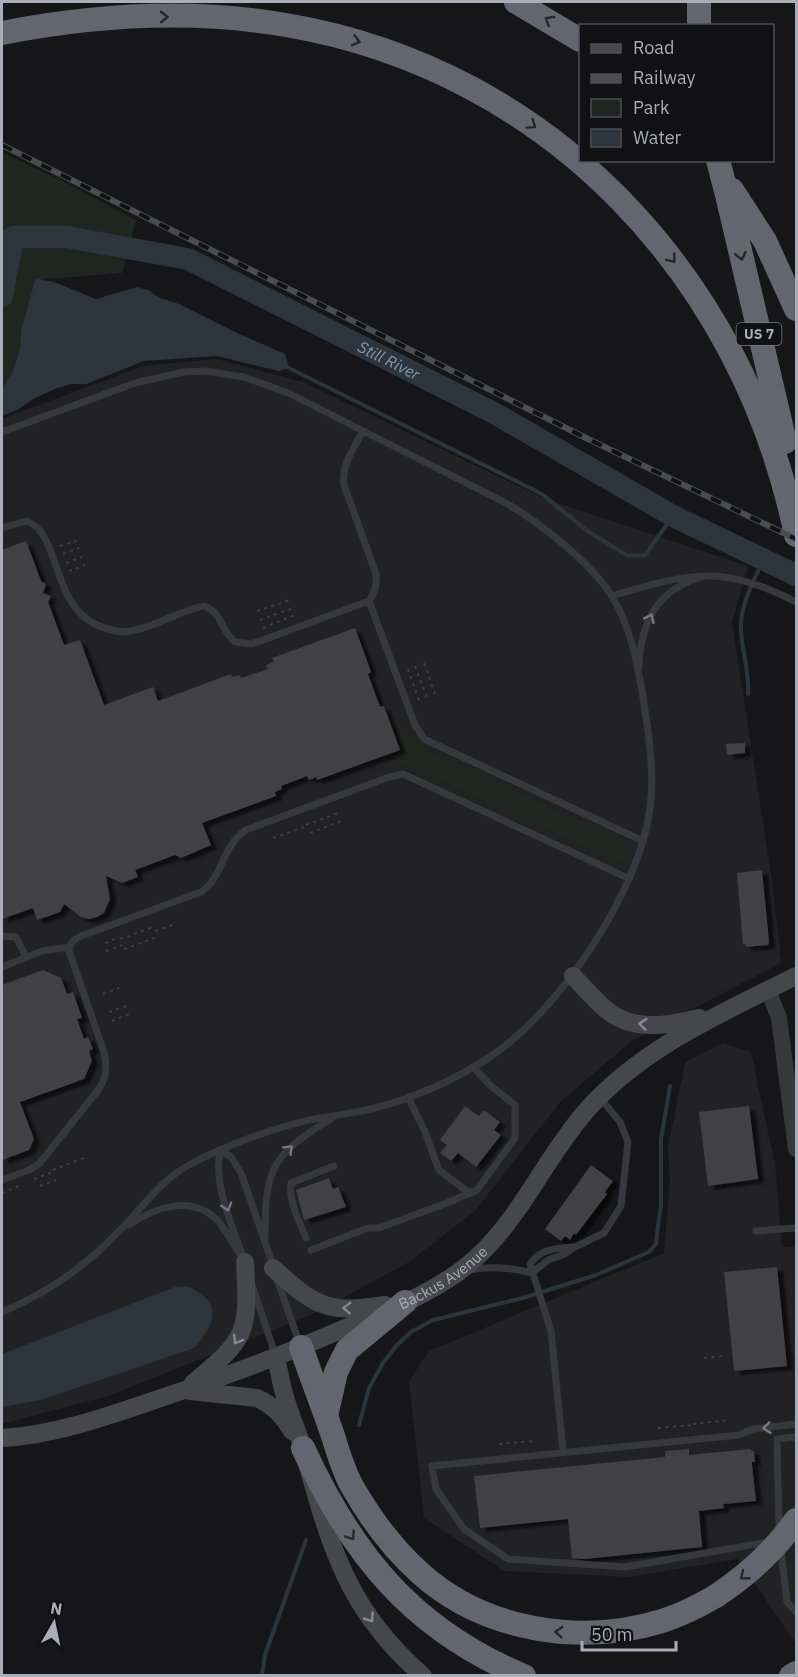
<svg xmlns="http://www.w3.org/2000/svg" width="798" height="1677" font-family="'IBM Plex Sans',sans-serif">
<defs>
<filter id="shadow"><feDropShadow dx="6" dy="4" stdDeviation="1.5" flood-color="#0009"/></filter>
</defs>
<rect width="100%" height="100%" fill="#161618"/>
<path fill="#222225" d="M216,359L303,382L545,499L748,566L732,622L772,881L781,963L633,1040L561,1101L475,1211L409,1262L311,1315L108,1396L2,1424V419L143,366Z
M723,1043L751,1052L775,1165L782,1247H796V1644L738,1559L629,1577L504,1571L424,1518L409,1381L429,1351L664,1253L670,1182L668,1147L685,1062Z"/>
<path fill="#1e261f" d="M2,152L65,182L136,220L122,273L35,280L21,330L20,349L13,371L2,388Z
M397,719H400L406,736L411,735L418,743L427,750L624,840L631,849L628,859L618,863L611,860L418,771L407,766L395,765L390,756L403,751L392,720Z"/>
<path fill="#2c353c" d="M38,279L54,282L96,299L137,287L148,290L160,298L179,304L237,333L285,354L289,368L279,371L217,356L144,361L86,384H71L55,389L33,399L19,409L2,416V388L13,371L20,349L21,330L35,280Z
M175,1287C179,1287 186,1286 189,1287C193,1288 198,1293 202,1295C223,1309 208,1334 194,1348L41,1400L2,1407V1354Z"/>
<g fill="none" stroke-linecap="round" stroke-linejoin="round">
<path stroke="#2c353c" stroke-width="4" d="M285,366L542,494L586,530L628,556L645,555L673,516
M748,694C750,672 741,650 741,628C740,605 754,581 763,560
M359,1425L369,1388L383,1363L397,1345L411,1332L433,1320L523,1298L596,1275L649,1252L656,1244L658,1225L661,1206V1139L670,1086
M262,1676L265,1655L306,1540"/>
<path stroke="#2c353c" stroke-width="22" id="s1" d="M2,296L13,237H67L188,259L494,413L673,516L796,575"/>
</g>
<path fill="#404145" filter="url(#shadow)" d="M26,541L41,581L46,584L43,593L51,596L48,602L64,645L80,640L104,705L153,687L158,701L231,674L232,677L240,675L241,678L268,669L266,665L274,662L272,658L355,628L371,672L368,674L380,707L384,706L400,750L317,780L316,777L309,780L307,776L281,786L282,789L275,792L276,796L202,823L211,845L181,858L175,855L135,870L138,877L122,883L106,876L110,899L104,913L97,917L89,919L81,917L64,904L60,912L37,920L33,908L2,919V550Z
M745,743V753L727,755L726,744Z
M762,870L769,942L768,945L746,947V944L743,945L737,873Z
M43,970L61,978L67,994L73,992L82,1018L77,1019L84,1039L88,1037L93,1049L89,1051L92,1061L84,1079L20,1102L34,1139L29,1150L2,1160V985Z
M465,1106L479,1116L484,1110L500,1122L494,1130L501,1135L476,1167L458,1153L451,1161L440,1153L447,1145L440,1140Z
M749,1106L758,1179L708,1186L699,1112Z
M591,1165L613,1181L605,1192L607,1194L576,1235L574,1233L570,1240L565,1236L561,1241L545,1229Z
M329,1178L333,1189L338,1187L346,1207L304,1220L296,1190Z
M777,1267L787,1366L734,1371L724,1272Z
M689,1449V1455L751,1449V1451H754L755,1462H752V1465L756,1501L723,1504L724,1508L699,1511L702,1547L584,1559L572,1558L568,1519L480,1528L474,1476L665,1457V1451Z"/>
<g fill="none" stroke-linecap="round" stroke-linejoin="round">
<path stroke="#3d3f44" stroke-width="2" stroke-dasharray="3 4.5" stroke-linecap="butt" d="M60,546L76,541
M63,554L79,548
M66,563L82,557
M69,571L85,565
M257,611L290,600
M260,620L293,608
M263,628L295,615
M424,663L436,697
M415,666L428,700
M408,669L420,703
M306,825L341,812
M310,833L344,820
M273,838L307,826
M155,931L172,925
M120,939L153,927
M105,943L119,937
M124,949L157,937
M106,951L122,945
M103,994L119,988
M109,1012L126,1006
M112,1021L129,1014
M53,1170L86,1157
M34,1179L53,1172
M40,1186L56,1180
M2,1193L21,1185
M704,1358L722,1356
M693,1424L729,1420
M658,1428L693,1425
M499,1444L534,1441"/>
<path stroke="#37383d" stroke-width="7" d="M2,432L135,383L184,372L205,371L244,377L288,393L502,501C537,520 592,563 613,598C630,626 636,659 642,691C648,729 655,770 650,808C640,891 559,1011 490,1057C454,1080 412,1099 371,1109C345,1115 318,1117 293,1124C258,1134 221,1148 189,1165C159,1181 142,1209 118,1232C86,1266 45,1294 2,1312
M2,528L26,521C61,532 50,602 95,624C105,629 118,633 130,631C152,629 180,610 204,606C223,613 220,630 235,642L252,644L369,601C375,592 377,585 376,574L344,485C341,465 354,448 363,431
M612,596C689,573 722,564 796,602
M369,601L415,725L424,739L643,841
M639,666C641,623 656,591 699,578
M2,936L16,937L26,957
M2,967L42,951L69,947
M408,1097L425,1132L439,1170L468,1192
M220,1150L231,1157L241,1173L274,1268
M220,1150C213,1187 233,1226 244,1260
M2,1180L29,1170L39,1164L99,1089C107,1076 107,1067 104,1052L69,951C69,943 74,940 81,936L201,892C224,877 220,848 246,830L389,777L403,774L628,878
M129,1225C155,1207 192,1194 218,1221C226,1230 232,1242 239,1253
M756,1231L796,1228
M265,1237C265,1167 272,1155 332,1118
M306,1238C300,1222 288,1201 291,1183L334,1166
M311,1250L368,1228H379L447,1203L477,1190L515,1138V1105L491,1086L473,1067
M468,1270C490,1266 510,1267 532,1273
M532,1273L548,1260L565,1254L575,1247L604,1233L621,1206L628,1142L620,1122L601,1099
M277,1279L300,1345
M252,1285L275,1354
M563,1451L551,1331L530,1264C540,1248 558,1248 575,1247
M779,1530L777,1439L796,1437
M768,1542L625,1567L508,1559L464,1529L436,1489L432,1466L739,1435L753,1429L796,1424
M781,1550L787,1602L796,1612"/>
<path stroke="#37383d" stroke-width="16" d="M768,990L779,1018L796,1149"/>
<g stroke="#45474d" stroke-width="18">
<path d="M573,976C587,990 603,1011 621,1019C646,1030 674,1024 699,1018"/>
<path d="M273,1268C316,1307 327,1314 385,1305"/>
<path d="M276,1357C279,1370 281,1384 285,1397C290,1415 298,1432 303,1449C330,1544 345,1608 423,1676"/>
<path d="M193,1383C247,1338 249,1334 245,1262"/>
<path d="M190,1391L257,1398C273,1405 284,1417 292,1431"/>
<path id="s2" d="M2,1438C55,1435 108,1416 158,1399C218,1379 278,1357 336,1332C384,1312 440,1292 478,1256C522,1215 546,1157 586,1111C641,1048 722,1013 796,976"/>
</g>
<path stroke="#63666e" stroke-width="24" d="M516,2L580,40
M699,2V26
M2,33C94,15 193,9 286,25C551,70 743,277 796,535
M732,190L765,241L796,309
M728,199L785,442
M301,1347C311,1376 322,1404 332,1433C338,1451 343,1471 353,1488C371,1519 393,1549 420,1573C484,1631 581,1646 662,1621C681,1615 699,1606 716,1596
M326,1416L336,1372L347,1350L405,1302
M303,1448C352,1555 413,1630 524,1676
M791,1676L796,1673"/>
<defs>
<path id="rail" d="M2,145L584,437L796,539"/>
</defs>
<use href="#rail" stroke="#4a4c52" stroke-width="6"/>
<use href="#rail" stroke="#111113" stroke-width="4" stroke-dasharray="11" stroke-linecap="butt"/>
<path stroke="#63666e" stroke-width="24" d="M718,160L728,199
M716,1596C748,1575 774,1551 796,1520"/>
</g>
<defs><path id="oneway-chevron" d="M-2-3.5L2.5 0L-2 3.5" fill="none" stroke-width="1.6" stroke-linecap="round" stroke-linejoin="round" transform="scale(1.5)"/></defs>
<g stroke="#26262a">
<use href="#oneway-chevron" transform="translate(164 17) rotate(-1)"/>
<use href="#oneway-chevron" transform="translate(549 20) rotate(-149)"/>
<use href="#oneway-chevron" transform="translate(356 41) rotate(15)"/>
<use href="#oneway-chevron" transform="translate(532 125) rotate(35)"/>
<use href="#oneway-chevron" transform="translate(741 256) rotate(77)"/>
<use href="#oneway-chevron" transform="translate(672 259) rotate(52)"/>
<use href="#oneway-chevron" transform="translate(351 1536) rotate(56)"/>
<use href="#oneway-chevron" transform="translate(744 1576) rotate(141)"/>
<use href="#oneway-chevron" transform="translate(559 1632) rotate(-176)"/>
</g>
<g stroke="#757881">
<use href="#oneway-chevron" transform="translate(650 618) rotate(-65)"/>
<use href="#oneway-chevron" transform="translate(289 1149) rotate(-45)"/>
<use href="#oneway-chevron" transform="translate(227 1207) rotate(73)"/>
<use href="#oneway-chevron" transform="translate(767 1428) rotate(173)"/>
</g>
<g stroke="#858993">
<use href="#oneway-chevron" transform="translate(643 1024) rotate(-174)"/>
<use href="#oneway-chevron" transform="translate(347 1308) rotate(-178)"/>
<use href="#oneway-chevron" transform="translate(237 1340) rotate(121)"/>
<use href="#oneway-chevron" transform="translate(370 1618) rotate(55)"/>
</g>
<g text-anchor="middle" stroke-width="6" stroke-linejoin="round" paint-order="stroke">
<rect fill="#111113" stroke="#7b7e86" stroke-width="1.5" x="736.5" y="323" width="45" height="22" rx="4.5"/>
<g font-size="14" font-weight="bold" fill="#a8adb8">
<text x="759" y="339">US 7</text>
</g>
<g font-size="15" fill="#a8adb8" stroke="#111113">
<text dy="5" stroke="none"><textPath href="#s2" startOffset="472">Backus Avenue</textPath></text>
</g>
<g font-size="16" font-style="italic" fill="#7f9bb3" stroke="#111113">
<text dy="6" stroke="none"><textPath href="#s1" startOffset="462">Still River</textPath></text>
</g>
</g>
<rect width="798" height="1677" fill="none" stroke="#a8adb8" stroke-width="6"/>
<rect x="579" y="24" width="195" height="138" fill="#111113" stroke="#4d4f55" stroke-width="1.5"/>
<rect x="591" y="44" width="30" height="9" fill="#45474d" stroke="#4d4f55" stroke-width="1.5"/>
<text x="633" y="54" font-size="18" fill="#a8adb8">Road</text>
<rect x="591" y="74" width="30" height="9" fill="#4a4c52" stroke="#4d4f55" stroke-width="1.5"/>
<text x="633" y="84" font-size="18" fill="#a8adb8">Railway</text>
<rect x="591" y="99" width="30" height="18" fill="#1e261f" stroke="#4d4f55" stroke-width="1.5"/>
<text x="633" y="114" font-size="18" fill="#a8adb8">Park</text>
<rect x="591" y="129" width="30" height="18" fill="#2c353c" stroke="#4d4f55" stroke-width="1.5"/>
<text x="633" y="144" font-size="18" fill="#a8adb8">Water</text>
<g transform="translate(54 1623) rotate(9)" stroke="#111113" stroke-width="4.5" paint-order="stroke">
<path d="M0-4.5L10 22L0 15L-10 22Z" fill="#a8adb8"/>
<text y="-9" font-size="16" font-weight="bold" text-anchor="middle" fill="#a8adb8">N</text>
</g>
<path d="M582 1641v9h94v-9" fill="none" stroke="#a8adb8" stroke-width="3"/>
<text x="591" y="1641" font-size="18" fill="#a8adb8" stroke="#111113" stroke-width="4.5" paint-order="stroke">50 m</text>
</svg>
